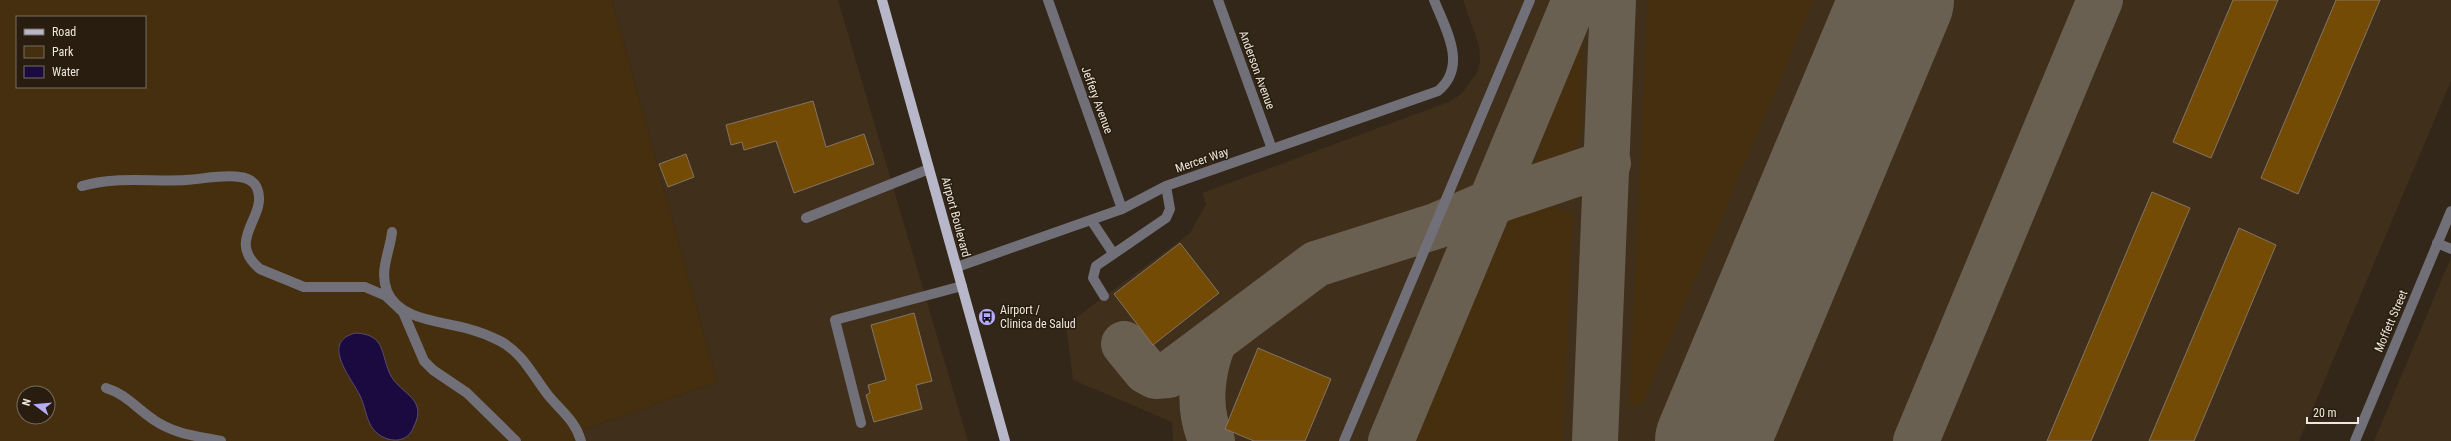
<svg xmlns="http://www.w3.org/2000/svg" width="2451" height="441" font-family="'Roboto Condensed',sans-serif">
<rect width="100%" height="100%" fill="#322718"/>
<path fill="#3f2f1b" d="M612,0H838L968,441H586L583,430L717,382Z
M1463,0H2451V81L2299,441H1173L1172,422L1073,380L1066,325L1190,233L1206,204L1202,193L1451,101L1462,93L1477,73L1480,61L1479,46Z
M2451,257V441H2374Z"/>
<path fill="#452f0f" fill-rule="evenodd" d="M0,0H612L717,382L583,430L586,441H0ZM17,17H145V87H17ZM24,393H48V417H24Z
M1648,0H1814L1642,405H1629Z
M1582,33V130L1576,149L1533,167Z
M1554,206L1573,213L1563,441H1412L1507,218Z"/>
<path fill="#1a0a3f" stroke="#5a4c6e" d="M356,333C387,335 380,355 391,376C401,394 428,399 414,426C412,432 408,437 402,439C397,441 390,440 385,438C364,429 368,408 358,392C349,375 321,341 356,333Z"/>
<g fill="none" stroke-linecap="round" stroke-linejoin="round">
<path stroke="#6a6052" stroke-width="46" d="M1124,344L1146,371L1155,376L1168,375L1316,264L1436,226L1492,202L1608,163
M1212,441C1197,411 1201,372 1214,341
M1391,441L1575,0
M1595,441L1613,0
M1916,441L2100,0"/>
<path stroke="#6a6052" stroke-width="114" d="M1712,441L1897,0"/>
</g>
<path fill="#744b05" stroke="#837564" d="M2233,0H2278L2211,158L2173,142Z
M2336,0H2380L2298,194L2261,178Z
M813,101L826,147L864,134L874,164L794,193L776,141L744,150L742,142L731,145L726,125Z
M686,154L694,177L668,187L659,164Z
M2152,192L2190,208L2091,441H2047Z
M2239,228L2276,245L2194,441H2149Z
M1180,243L1219,293L1153,345L1114,294Z
M914,313L932,381L916,385L922,409L874,422L866,395L870,393L868,385L886,380L871,325Z
M1258,348L1331,379L1305,441H1254L1225,429Z"/>
<g fill="none" stroke-linecap="round" stroke-linejoin="round">
<path stroke="#717079" stroke-width="10" d="M1048,0L1122,209
M1218,0L1272,149
M82,186C115,176 152,182 186,180C204,179 223,174 240,177C248,178 254,181 257,188C269,217 224,239 260,269L304,287H365L386,296L403,312L424,361L433,370L467,393L516,441
M806,218L929,169
M1091,220L1113,253
M392,232C390,252 379,270 387,291C399,321 443,321 469,329C480,332 490,336 500,341C523,353 533,376 548,395C561,411 575,420 581,441
M2437,243L2451,249
M957,267L1122,209L1166,186L1438,91C1468,66 1446,30 1434,0
M1104,296L1093,278L1096,266L1166,218L1170,209L1166,186
M106,388C126,394 137,409 154,420C174,434 197,436 221,441
M861,423L835,320L962,286
M1344,441L1530,0
M2355,441L2451,211"/>
<path stroke="#b8b7c9" stroke-width="10" d="M882,0L1005,441"/>
</g>
<defs>
<symbol id="bus-disc" viewBox="-11 -11 22 22"><circle r="9.5" fill="#b6acf8" stroke="#281d0f"/><path d="M-5-6H5V4H4V6H2V4H-2V6H-4V4H-5ZM-3.5-4V0h7V-4ZM-3.5 1.2v1.5H-2V1.2ZM2 1.2v1.5H3.5V1.2Z" fill="#111"/></symbol>
</defs>
<g fill-rule="evenodd">
<use href="#bus-disc" x="977" y="307" width="20" height="20"/>
</g>
<g text-anchor="middle" stroke-width="3" stroke-linejoin="round" paint-order="stroke">
<g font-size="12" fill="#eee7dd" stroke="#281d0f">
<text transform="translate(1257 70) rotate(70)" y="4">Anderson Avenue</text>
<text transform="translate(1097 100) rotate(70)" y="4">Jeffery Avenue</text>
<text transform="translate(1202 160) rotate(-19)" y="4">Mercer Way</text>
<text transform="translate(956 217) rotate(75)" y="4">Airport Boulevard</text>
<text transform="translate(2391 321) rotate(-67)" y="4">Moffett Street</text>
</g>
<g font-size="12" fill="#eee7dd" stroke="#281d0f" text-anchor="start">
<text x="1000" y="314">Airport /<tspan x="1000" dy="14">Clinica de Salud</tspan></text>
</g>
</g>
<rect x="16" y="16" width="130" height="72" fill="#281d0f" stroke="#776e61"/>
<rect x="24" y="29" width="20" height="6" fill="#b8b7c9" stroke="#776e61"/>
<text x="52" y="36" font-size="12" fill="#eee7dd">Road</text>
<rect x="24" y="46" width="20" height="12" fill="#452f0f" stroke="#776e61"/>
<text x="52" y="56" font-size="12" fill="#eee7dd">Park</text>
<rect x="24" y="66" width="20" height="12" fill="#1a0a3f" stroke="#776e61"/>
<text x="52" y="76" font-size="12" fill="#eee7dd">Water</text>
<g transform="translate(36 405) rotate(286)"><circle r="19" fill="#281d0f" stroke="#776e61"/>
<path d="M0-3L7 15L0 10L-7 15Z" fill="#b6acf8"/>
<text y="-6" font-size="11" font-weight="bold" text-anchor="middle" fill="#eee7dd">N</text>
</g>
<path d="M2307 417v6h51v-6" fill="none" stroke="#eee7dd" stroke-width="2"/>
<text x="2313" y="417" font-size="12" fill="#eee7dd" stroke="#281d0f" stroke-width="3" paint-order="stroke">20 m</text>
</svg>
